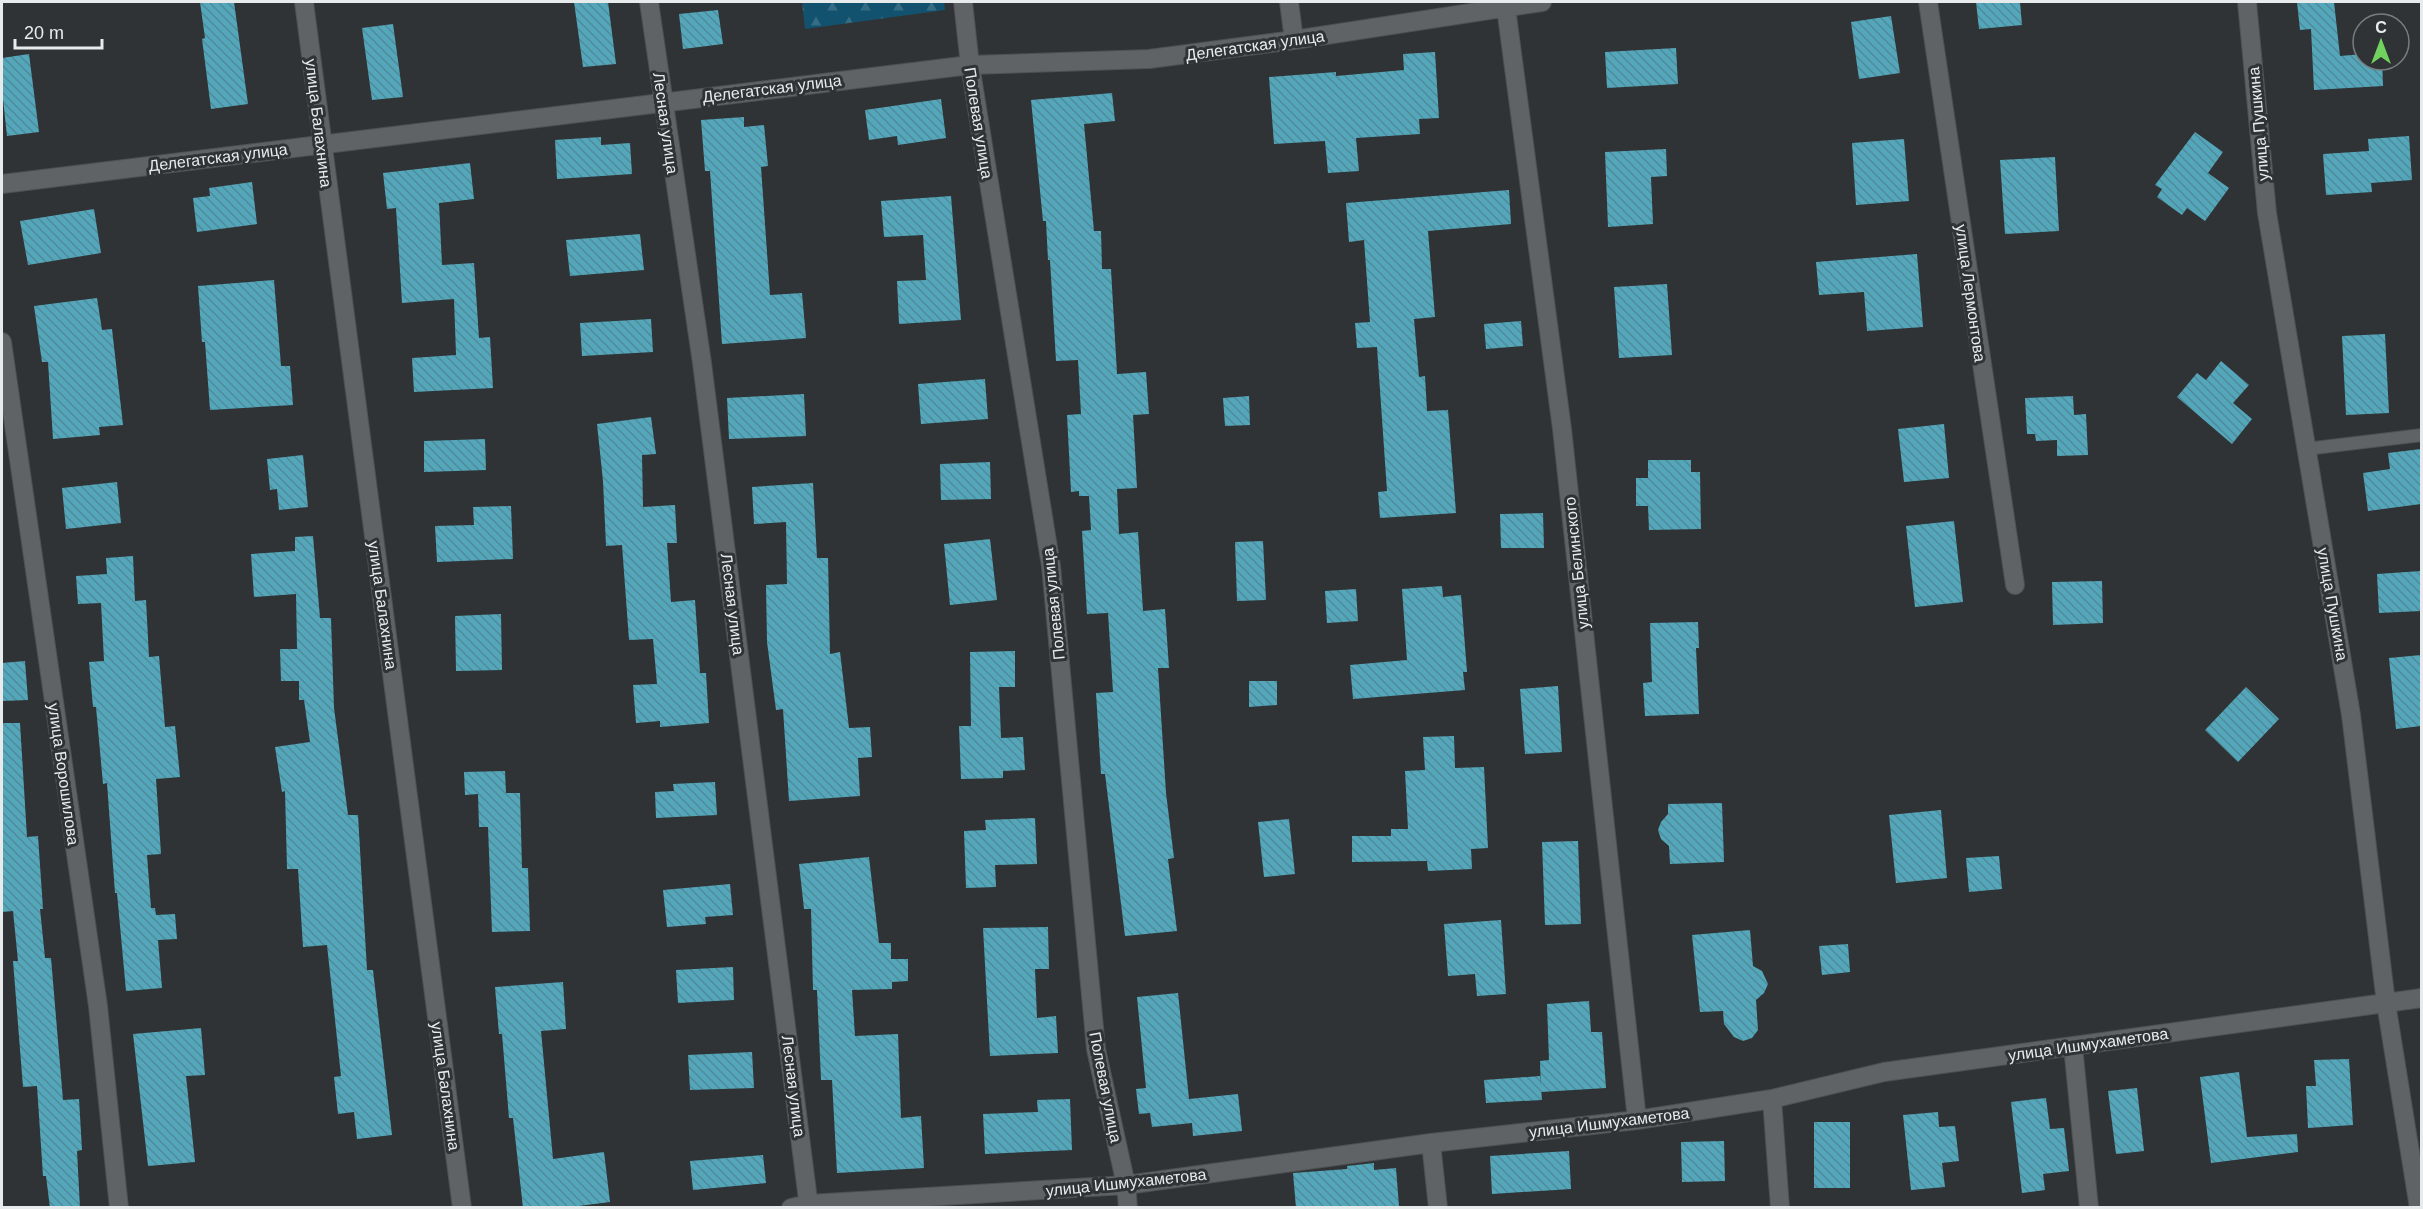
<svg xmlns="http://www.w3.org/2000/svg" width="2423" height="1209" font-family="Helvetica,sans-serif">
<defs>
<pattern id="forest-firs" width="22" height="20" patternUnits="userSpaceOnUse" patternTransform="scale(1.5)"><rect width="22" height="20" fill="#13526e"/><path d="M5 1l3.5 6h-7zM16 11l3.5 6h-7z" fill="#356b83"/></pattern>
<pattern id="building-back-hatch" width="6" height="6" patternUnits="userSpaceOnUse" patternTransform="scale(1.5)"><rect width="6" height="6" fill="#54a7ba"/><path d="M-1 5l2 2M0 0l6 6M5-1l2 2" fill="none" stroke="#508a98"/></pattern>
</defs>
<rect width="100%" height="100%" fill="#2f3335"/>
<path fill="url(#forest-firs)" d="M802,2H944L945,10L805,29Z"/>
<path fill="url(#building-back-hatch)" d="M200,2H234L248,104L211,109L202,39L205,38Z
M574,2H608L616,64L583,67Z
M1976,2H2020L2022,25L1979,29Z
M2297,2H2334L2340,56L2363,54V60H2382L2383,86L2314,90L2311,29L2300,30Z
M718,10L723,44L683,49L679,14Z
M1891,16L1900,73L1859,79L1851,22Z
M393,24L403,97L372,100L362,28Z
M1676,48L1678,84L1607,88L1605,52Z
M1435,52L1439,118L1419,119L1420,134L1356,138L1359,171L1328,173L1325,141L1274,144L1269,77L1336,72V76L1404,70L1403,54Z
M29,54L39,132L7,136L2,90V58Z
M1112,93L1115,121L1084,124L1094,231H1101L1102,269H1111L1117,374L1146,372L1149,414L1133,415L1137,488L1117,489L1119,534L1138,532L1143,611L1165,609L1169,668H1158L1166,793L1174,858L1168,859L1177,931L1125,936L1105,774H1101L1096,693L1113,692L1108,613L1087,614L1082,531L1091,530L1089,496H1079V491L1071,492L1067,415L1081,414L1078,360L1056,361L1050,260H1048L1046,221H1043L1031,100Z
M941,99L946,138L898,145L897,136L869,140L865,110Z
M744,117V127L764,125L768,166L761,167L770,295L802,293L806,338L722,344L710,171H705L701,120Z
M2195,132L2223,152L2208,173L2229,188L2205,221L2187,208L2182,215L2157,197L2162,189L2155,185Z
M2409,136L2412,180L2371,183L2372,192L2326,195L2323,154L2369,151L2368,139Z
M601,137V145L630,143L632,174L557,179L555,140Z
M1904,139L1909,201L1856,205L1852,143Z
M1666,149L1667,176L1651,177L1653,224L1608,227L1605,152Z
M2055,157L2059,231L2005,234L2000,160Z
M470,163L474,199L439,203L442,265L474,263L479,338L490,337L493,388L414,392L412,358L456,355L454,299L402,303L396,208L387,209L383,173Z
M252,182L257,224L197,232L193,198L210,196L209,188Z
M1509,190L1511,224L1428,231L1435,317L1414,319L1419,377L1425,376L1427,411L1448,410L1456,513L1380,518L1378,492L1387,491L1377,347L1357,348L1355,323L1370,322L1364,240L1349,242L1346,203Z
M951,196L961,320L899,324L897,281L926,280L923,235L884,237L881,201Z
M94,209L101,253L28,265L20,221Z
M640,234L644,270L570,276L566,240Z
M1917,254L1923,327L1867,331L1864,292L1819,295L1816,262Z
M274,280L281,366H290L293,405L210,410L205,342H202L198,286Z
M1667,284L1672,355L1619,358L1614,287Z
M97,298L102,330L112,329L123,425L99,427L100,435L53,439L48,362H42L34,306Z
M651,319L653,352L582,356L580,323Z
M1521,321L1523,346L1486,349L1484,324Z
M2385,334L2389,413L2346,415L2342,336Z
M2221,361L2249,385L2233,403L2252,419L2232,444L2177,397L2197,373L2206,380Z
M985,379L988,419L921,424L918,384Z
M804,394L806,436L729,439L727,398Z
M1249,396L1250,425L1225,426L1223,398Z
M2073,396L2074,415L2086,414L2088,455L2057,456V440L2036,441L2035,434H2027L2025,398Z
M651,417L656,454L642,455L643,507L675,505L677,543H667L671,602L695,600L700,673H706L709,723L660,727V721L636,723L633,685L657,684L653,639L629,640L622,545L606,546L603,481L597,424Z
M1944,424L1949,478L1904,482L1898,429Z
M485,439L486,470L424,472V441Z
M2421,449V504L2368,511L2363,473L2390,469L2388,453Z
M303,455L308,507L279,510L277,489L270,490L267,459Z
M1648,460H1691V472H1700L1701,529L1649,530L1648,506H1636V478H1648Z
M990,462L991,499L941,500L940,464Z
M117,482L121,523L66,529L62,488Z
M813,483L817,558H828L830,654L840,652L849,728L870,727L872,757L858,758L860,796L789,801L783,709L776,710L767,642L766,585L787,584L786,522L754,524L752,487Z
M511,506L513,559L437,562L435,526L474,525L473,507Z
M1543,513L1544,548H1501L1500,514Z
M1954,521L1963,602L1915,607L1906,526Z
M313,536L320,618H331L334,708L348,815H358L367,970H373L392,1135L357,1139L354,1112L338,1114L334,1077L341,1076L327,945L303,947L298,869H287L285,791L282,792L275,747L310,742L304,700H299V681H281L280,649H297L296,594L254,597L251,554L295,551V537Z
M990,539L997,600L950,605L944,544Z
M1263,541L1266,600L1237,601L1235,542Z
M133,556L135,601L146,600L149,657L159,656L165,727L175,726L180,777L156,779L161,854L147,855L151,908H155L156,915L175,914L177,939L158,940L162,988L126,991L117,893H115L107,783L103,784L96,707H93L89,662L104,661L101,603L78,604L76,576L107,574L106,558Z
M2421,571V611L2379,613L2377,574Z
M2102,581L2103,623L2053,625L2052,582Z
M1442,586L1443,597L1461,595L1467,672H1463L1465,690L1353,699L1350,665L1407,660L1402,589Z
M1356,589L1358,621L1327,623L1325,591Z
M501,614L502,670L456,671L455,616Z
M1698,622L1699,648H1696L1699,714L1645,716L1643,683L1652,682L1650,623Z
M1015,651V687H999L1001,738L1023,737L1025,770L1003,771V778L961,779L959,726H971L970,652Z
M2421,655V726L2396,729L2389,658Z
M25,661L28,700L2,701V663Z
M1249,681H1277V705L1249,707Z
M1558,686L1562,752L1525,754L1520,689Z
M2246,687L2279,719L2238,762L2205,730Z
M2,723H20L27,837L38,836L43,909H40L45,958H51L63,1100L79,1099L82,1150L77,1151L80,1208H50L46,1176H43L37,1086L23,1087L13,961H18L13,911L2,912Z
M1454,736L1455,768L1484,767L1488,848L1471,849L1472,869L1428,871L1427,861L1352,862V836H1391V829H1408L1405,771L1425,770L1423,737Z
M505,771L506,793H520L522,868H528L530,931L492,932L488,827H479L478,794L465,795L464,772Z
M715,782L717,815L656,818L655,792L674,791L673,784Z
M1722,803L1724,862L1670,864L1669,846L1661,839L1658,830L1661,822L1668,814V804Z
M1941,810L1947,878L1896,883L1889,815Z
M1035,818L1037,864L995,865L996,887L966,888L964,831L986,830L985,820Z
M1289,819L1295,874L1264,877L1258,822Z
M1578,841L1581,924L1545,925L1542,842Z
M1999,856L2002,889L1969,892L1966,858Z
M869,857L879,943H891V959H908V981L892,982V989L852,990L855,1036L898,1034L901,1118L921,1116L924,1168L837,1173L832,1080H821L817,990H813L811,909H804L799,864Z
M730,884L733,915L705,917L706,924L667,927L663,890Z
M1501,920L1506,994L1477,996L1475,974L1448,976L1444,924Z
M1048,927L1049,969H1035L1037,1018L1056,1016L1058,1053L990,1056L983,928Z
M1750,930L1753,966L1762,971L1768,984L1764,993L1756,1000L1758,1030L1752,1038L1743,1041L1734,1037L1724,1024L1723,1011L1700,1012L1692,935Z
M1848,944L1850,972L1822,975L1819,946Z
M733,967L734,1000L678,1003L676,970Z
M563,982L566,1029L541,1031L553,1159L604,1152L610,1202L563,1208H523L513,1118H509L502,1034H499L495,987Z
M1178,993L1189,1099L1238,1094L1242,1131L1193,1136L1192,1123L1152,1127L1150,1113L1139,1114L1136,1089L1146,1088L1137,997Z
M1589,1001L1591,1032H1602L1606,1088L1541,1092L1540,1061L1549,1060L1547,1004Z
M201,1028L205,1075L186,1076L195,1162L148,1166L133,1034Z
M752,1052L754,1088L690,1090L688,1055Z
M2349,1059L2353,1125L2308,1128L2306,1086H2316L2314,1060Z
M2239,1072L2247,1137L2297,1134L2298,1152L2211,1163L2200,1077Z
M1540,1076L1542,1100L1486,1103L1484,1080Z
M2137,1088L2144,1151L2116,1154L2108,1091Z
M2046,1098L2050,1129L2064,1128L2069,1171L2043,1174L2045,1190L2022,1193L2011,1102Z
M1070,1099L1072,1150L985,1154L983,1114L1038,1112L1037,1100Z
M1938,1112L1939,1127L1955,1126L1959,1161L1942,1163L1945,1187L1911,1190L1903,1115Z
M1814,1122H1850V1188H1814Z
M1724,1141L1725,1181L1682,1182L1681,1142Z
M1569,1151L1571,1189L1492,1194L1490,1156Z
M763,1155L766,1183L693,1190L690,1161Z
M1374,1163V1170L1396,1168L1399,1206L1296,1208L1293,1173L1347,1169V1166Z"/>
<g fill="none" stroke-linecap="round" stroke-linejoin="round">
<defs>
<path id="lane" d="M2306,449L2422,435"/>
<path id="street" d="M649,2L702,363L809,1208
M963,2L970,65L1051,566L1096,1049L1126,1185L1128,1208
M1289,2L1294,40
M1928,2L2015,585
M2247,2L2267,213L2351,715L2386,1003L2419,1208
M1506,8L1562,429L1637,1120
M2,184L970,65L1149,59L1294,40L1542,2
M2,342L98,1006L119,1208
M2073,1046L2089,1208
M1772,1099L1780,1208
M1431,1143L1438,1208
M791,1208L809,1204L1126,1185L1431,1143L1637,1120L1772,1099L1884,1072L2422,998"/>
<path id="secondary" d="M304,2L462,1208"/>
</defs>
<use href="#lane" stroke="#4d5052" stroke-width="14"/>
<use href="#street" stroke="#4d5052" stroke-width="20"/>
<use href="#secondary" stroke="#4d5052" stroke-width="20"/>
<use href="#lane" stroke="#5f6365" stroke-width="12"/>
<use href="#street" stroke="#5f6365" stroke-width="18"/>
<use href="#secondary" stroke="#5f6365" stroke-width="18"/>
</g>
<g text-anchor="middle" stroke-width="6" stroke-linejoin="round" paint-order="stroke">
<g font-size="16" fill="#e8ebec" stroke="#2f3335">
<text transform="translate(1255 45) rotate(-8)" y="6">Делегатская улица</text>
<text transform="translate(772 88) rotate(-7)" y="6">Делегатская улица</text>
<text transform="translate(319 123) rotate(83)" y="6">улица Балахнина</text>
<text transform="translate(666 123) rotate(82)" y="6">Лесная улица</text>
<text transform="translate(979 123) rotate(81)" y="6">Полевая улица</text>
<text transform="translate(2258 124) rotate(-95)" y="6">улица Пушкина</text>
<text transform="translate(218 157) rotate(-7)" y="6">Делегатская улица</text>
<text transform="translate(1971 293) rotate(82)" y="6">улица Лермонтова</text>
<text transform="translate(1576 563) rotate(-96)" y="6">улица Белинского</text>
<text transform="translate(733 604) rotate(83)" y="6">Лесная улица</text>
<text transform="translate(1053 604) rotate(-96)" y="6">Полевая улица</text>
<text transform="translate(2333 604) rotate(80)" y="6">улица Пушкина</text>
<text transform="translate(383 605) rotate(82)" y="6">улица Балахнина</text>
<text transform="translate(64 774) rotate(82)" y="6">улица Ворошилова</text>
<text transform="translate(2088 1044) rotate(-8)" y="6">улица Ишмухаметова</text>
<text transform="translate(446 1086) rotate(82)" y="6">улица Балахнина</text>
<text transform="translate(794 1086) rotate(83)" y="6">Лесная улица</text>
<text transform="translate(1106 1087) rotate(79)" y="6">Полевая улица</text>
<text transform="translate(1609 1122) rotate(-7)" y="6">улица Ишмухаметова</text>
<text transform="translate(1126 1182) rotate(-6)" y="6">улица Ишмухаметова</text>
</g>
</g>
<rect width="2423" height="1209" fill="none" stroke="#e8ebec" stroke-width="6"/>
<g transform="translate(2381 42)"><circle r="28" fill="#2f3335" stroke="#797d7e" stroke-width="1.5"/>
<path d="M0-4.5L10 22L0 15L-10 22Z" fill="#71d25e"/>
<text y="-9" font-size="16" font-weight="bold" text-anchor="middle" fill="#e8ebec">С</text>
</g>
<path d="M15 39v9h87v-9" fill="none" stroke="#e8ebec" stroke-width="3"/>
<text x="24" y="39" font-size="18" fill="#e8ebec" stroke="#2f3335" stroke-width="4.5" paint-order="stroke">20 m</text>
</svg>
